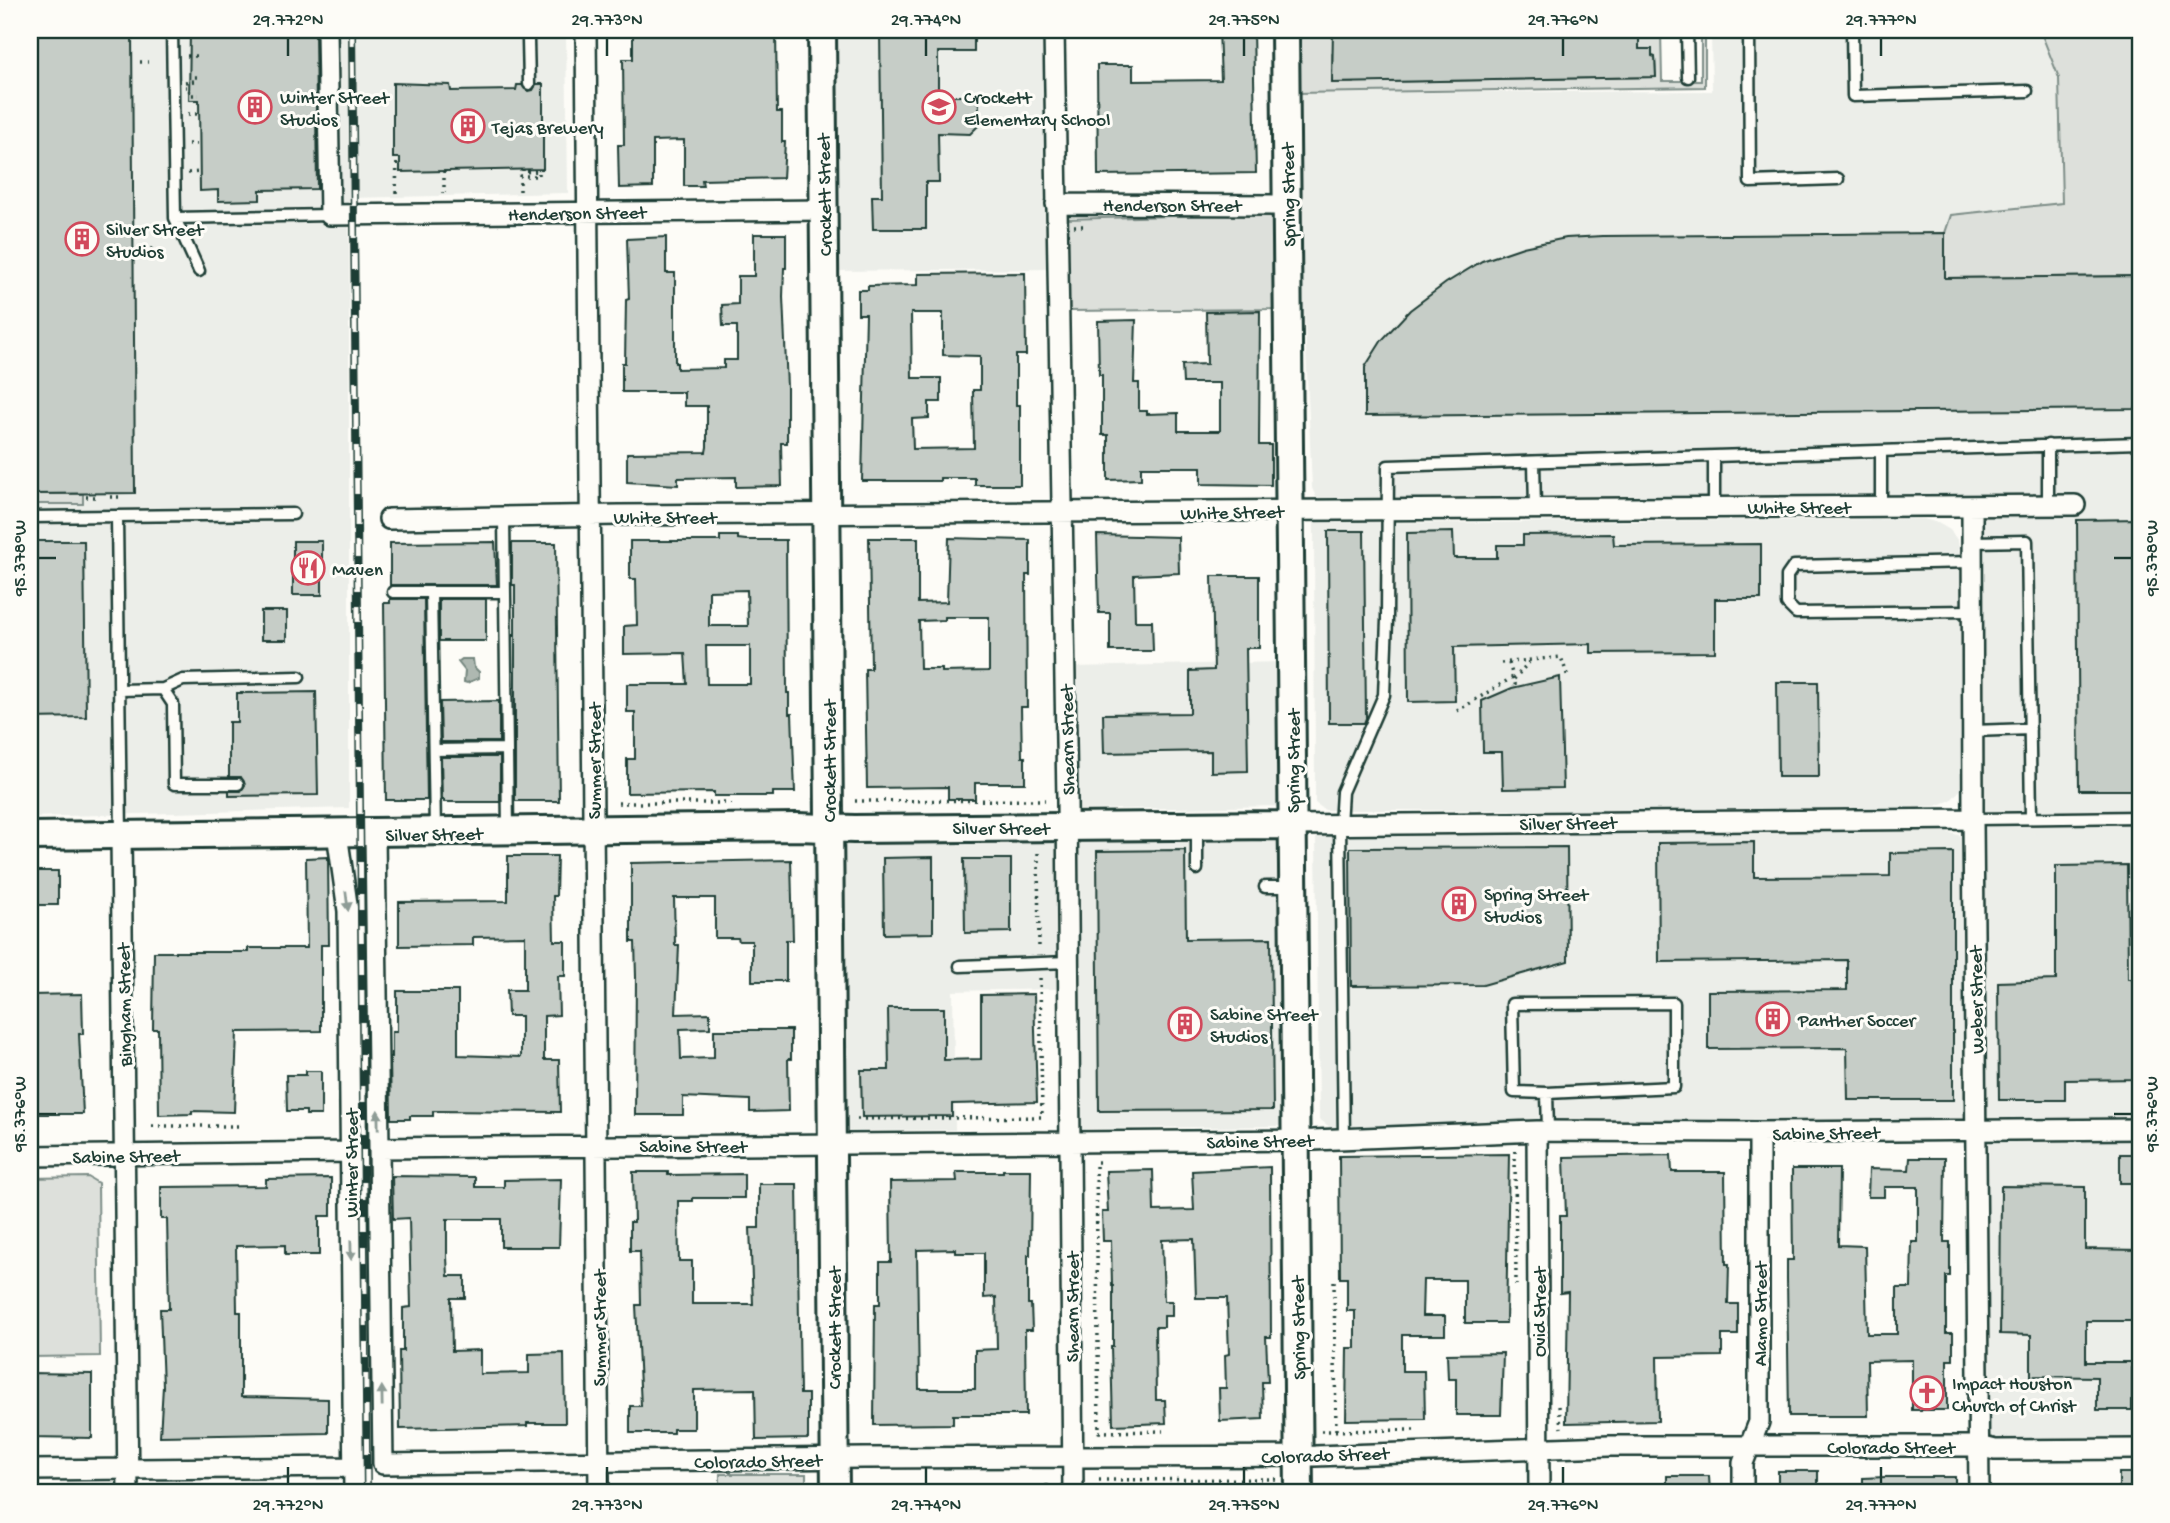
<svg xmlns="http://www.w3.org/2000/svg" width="2170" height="1523" font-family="'Gochi Hand',sans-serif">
<rect width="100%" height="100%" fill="#fdfcf7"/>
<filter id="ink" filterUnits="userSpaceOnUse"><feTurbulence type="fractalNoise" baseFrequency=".0143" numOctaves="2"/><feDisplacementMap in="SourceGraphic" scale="14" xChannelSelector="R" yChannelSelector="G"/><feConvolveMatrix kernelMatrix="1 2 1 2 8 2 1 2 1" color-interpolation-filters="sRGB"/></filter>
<g filter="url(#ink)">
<path fill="#eceee9" d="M30,30H566L568,193L349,198V808L30,817Z
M827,30H1050L1051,269L830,271Z
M1711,30H2090L2140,138V1117L1986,1118L1982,494L1325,500L1316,497L1312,488L1295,93L1712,91Z
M1924,519L1938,523L1950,530L1958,541L1961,560V789L1951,800L1936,806L1767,810H1325L1315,803L1314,521L1426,523Z
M1282,662L1283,806L1075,810L1074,667Z
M1399,830L1943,831L1962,836L1964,843L1965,1122L1474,1123L1330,1127L1319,1119L1316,834Z
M1285,834L1288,1126L1077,1129L1074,835Z
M1057,835L1059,989L953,991L955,1130L847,1131L843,838Z
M2140,1139V1437L1984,1438L1986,1140Z"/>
<path fill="#dde0db" stroke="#7e8e88" stroke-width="2" d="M1294,30H1333L1336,53L1332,54V83H1354L1355,80L1375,82L1656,77L1655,57L1652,56V49H1639V30H1661L1662,81H1701V30H1705V87L1295,93Z
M2040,30H2130L2140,46V276L1945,278V233L1951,215L2062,203L2059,78Z
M1277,213L1276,309L1069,311L1066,219Z
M31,494H83V504H31Z
M88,1177L98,1183L100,1356L30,1357V1178Z
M720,1474H806V1493H720Z"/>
<path fill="#aeb8b1" stroke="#75877f" stroke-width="2" d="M462,659H473L474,667L479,672V678L467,683L464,682L465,671L458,662Z"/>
<path fill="#c6cdc7" stroke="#1f3d34" stroke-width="2" fill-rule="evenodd" d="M30,30H132L135,493L31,494Z
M190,30H315L317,189L260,190V200L218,201V190L200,191L199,100H189Z
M633,30H776L777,112H782V142H785L783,178L702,180L703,186H684V140L653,141V187L619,188L618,145H624L623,59H633Z
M880,30H974V52H938V96H971L979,104L978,126L970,134L938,133L939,182H926V229H873L872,196H882Z
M1219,30H1253L1256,173L1098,175L1097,65H1133V81L1221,80Z
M1333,30H1639V49H1652V56L1655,57L1656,77L1332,83Z
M393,83L450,85L451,91L516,90L517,85H522L528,91L533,90L536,84H543V169L400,172V158H393Z
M1945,233V278L2140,276V409L1365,416V367L1382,340L1410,310L1446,283L1482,261L1523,247L1566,238L1603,236Z
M754,234H786V268H784L783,297L787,387V443H781L782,486L736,487V477L678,478V485L627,482V453L706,452L707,447V406H684V392H622V363H625L626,300L629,299L627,239L666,237V273H675V363H677V369L724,368V360H737V326H723L722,305L738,304V276H754Z
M1025,273L1026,355H1016V405H1020V485H975V478H940V481H862L866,314H858V290H868V286L918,285V274ZM911,313H943V355L980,356V390H973L974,448L913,449L912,419L929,418V402H941V378H912Z
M1260,311L1259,445H1271V485L1201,484V467H1141V479L1108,480V435H1102V375H1099L1098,321L1136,320L1134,383H1139V411H1147V414L1178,413V431H1220V383H1183L1182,365L1207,364L1206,312Z
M2140,519V790H2079L2077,520Z
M1328,531H1364L1366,718L1364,723H1329Z
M1453,532L1454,558H1497V545H1523V535L1613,534L1614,545L1761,544V599H1715V652L1591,653V644L1454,647L1455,701L1408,702L1407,533Z
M1097,535L1178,537L1179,573L1134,575L1135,621H1152L1153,651H1110V613H1099Z
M720,536H738V539L746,540H786L787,693H789V714H792L795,792H773V796H714V792L627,793V759H635V712H627V684H687L685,653L624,654V626L637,625L636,579H630V541H720ZM747,590L748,626H709V591ZM706,646H750V684H707Z
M869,538H918V603L947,602L949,538L1030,540V575H1026L1027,707H1021L1022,757H1025V783H975V799H948V787L867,788L865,669H871ZM945,617H989V671L942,672V669H920L919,621L945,620Z
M30,541H84L86,717L30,718Z
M293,541H322V595H293Z
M495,542L497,585H390V543Z
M512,543H556L559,801H515V585H512Z
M1212,576H1259V648H1246L1248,771L1211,772V751L1104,753L1103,714L1190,713V671L1214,670Z
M390,599H424L427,800H386L384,603H390Z
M439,599H486V641H439Z
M261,611H287V640H261Z
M1560,677L1563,788L1503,789L1502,752H1483L1482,701L1512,688Z
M1777,682H1818L1819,777H1778Z
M316,692L318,795L229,796V791H241L245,785L241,777H229V722H237V693Z
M499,701V742H441L440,702Z
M441,757H500V802H444V800H442Z
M1754,842V877L1890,876V853L1953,852V1100H1848L1847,1048L1708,1049V991L1847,990V960L1659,962L1658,843Z
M1567,847L1568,961L1483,985L1351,986L1350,848Z
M1185,850L1186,939L1271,938L1273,1110L1099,1111L1097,851Z
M508,856H557L556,896H553L554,941H565V976H558L559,1015L544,1016V1060H559L560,1112L433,1111V1116H410V1119H391L390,1057H392V1032H397V991H458V1055L521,1057V1016H508L507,990H525V936L473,937V945L399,946V902L508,901Z
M328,857L329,945H321V1031L237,1032L234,1112L192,1111V1114L159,1115L158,1029H153L154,952H248V948H307L306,858Z
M933,857V933L884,934L883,858Z
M964,859H1011V932L965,933Z
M791,860L793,940H786V981H752V941H739L738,938H715V898H674L675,945H679L676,1014L710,1013V1028L680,1029L681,1059L714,1058V1030H791V1059H788L789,1111L750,1112V1100L683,1097V1115H635L636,977L635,942H631V863Z
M2127,865L2128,979H2140V1079L2065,1080V1100H1999L1998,982L2056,980V866Z
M30,871H58V905H37V902H30Z
M82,994L83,1034H79L83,1114H30V995Z
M1034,994L1037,1102L952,1104V1116L862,1117L861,1070H889L888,1008H944V1060L981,1059V995Z
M306,1071H321V1115H306V1111H287L286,1075H306Z
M1509,1154L1506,1323H1465V1280H1423L1422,1316H1445V1335H1402V1371H1424L1425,1419L1346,1420L1347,1348H1355V1311H1347V1278H1340L1339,1156Z
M2120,1154H2140V1183H2120Z
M1671,1155L1672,1172H1725L1726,1264H1729L1728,1304H1738V1335H1722V1356L1657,1357L1658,1421L1566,1423L1568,1292L1560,1293V1216H1566L1564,1157Z
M1910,1158H1945L1944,1242H1950V1276H1946V1333H1953V1360H1947V1410H1912V1360L1867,1361L1868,1416H1789L1787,1278V1260H1793L1792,1169H1839L1838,1245L1865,1246L1867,1334H1897V1288H1911L1912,1242H1918V1187H1884V1197H1868L1869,1169L1909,1170Z
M1270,1167L1271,1337H1266L1268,1382H1262L1263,1419L1220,1421L1219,1388H1226L1225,1355L1229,1354L1227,1298H1196L1194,1239L1162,1240L1164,1301H1172V1316H1164V1327H1155L1156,1400H1165L1166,1423L1113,1425L1111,1346H1113V1286H1112L1111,1241H1103L1102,1212H1108L1106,1171L1153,1170L1154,1211L1194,1210L1192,1171Z
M1003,1170H1031L1030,1255H1028V1304H1031L1032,1330H1025L1026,1415H953V1424L874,1425L875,1304H880V1262H891L890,1182L957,1181L956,1172H1003ZM955,1249V1253H984V1298L996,1297L997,1349L975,1350V1389H919L917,1250Z
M633,1172H668V1175L744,1174V1198H693V1201H678L679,1261H692V1304H753L750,1228H759V1184H797L800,1394H808V1439L756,1440L755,1389L694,1390V1429H673V1433H630V1406H641L636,1305H641L640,1251H630V1222H634Z
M392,1176L475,1177V1187H504V1180L561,1179L559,1247H501V1219H447V1257L448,1276H465V1298H451L452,1351L480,1350V1374L529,1373V1354L564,1353L565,1423H527V1426L400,1429L399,1351H403V1308L411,1307L409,1218L393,1219Z
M331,1178V1216H319V1255H285V1245L236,1246L237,1312H241V1397L328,1399V1433L160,1436L163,1386L160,1309H169L167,1219H161V1187L266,1186V1179Z
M2001,1186L2085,1187V1249L2140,1250V1321H2086V1362H2132V1410H2097V1377L2031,1376V1335L2000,1334Z
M1503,1353L1501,1415H1456V1379H1448L1447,1354Z
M30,1373L92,1374V1438L30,1437Z
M1778,1471H1818V1493H1778Z
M2119,1473H2140V1493H2119Z
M1667,1476H1709L1710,1493H1667Z
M1886,1477H1955V1493H1863V1478Z"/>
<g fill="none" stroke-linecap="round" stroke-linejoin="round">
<defs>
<path id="lane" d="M172,30L175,218L330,215
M1687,30L1688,77
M1749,30L1750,182L1838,179
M1852,30L1853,96L2027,91
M528,40L529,84
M175,218L199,271
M1881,451V506
M1534,462L1535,509
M2048,505V445
M1714,507V456
M30,517L293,514
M117,517L121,835
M504,518L508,829
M1972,542L2027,541L2031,818
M1972,562L1794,566L1787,576V604L1796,613L1972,611
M393,592H505
M431,592L435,830
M163,689L183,680L299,677
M119,690L163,689L173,704L174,784H238
M1973,731L2030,729
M434,750L507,749
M1973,819L2140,817
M1197,826V869
M1265,887H1293
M960,966L1068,962
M1547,1093L1514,1092L1512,1004L1674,1003V1087L1547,1093L1548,1131
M1344,1138L1340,825L1342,792L1384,695L1387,620L1388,466L2140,443"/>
<path id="street" d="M327,30L330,215L824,210
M586,30L599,1493
M1054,30L1067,800L1073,1493
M1056,204L1287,205
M1972,507L1973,819L1979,1493
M389,519L619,515L2075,505
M1293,825L1973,819
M337,833L348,911L354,1493
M375,833L383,1464L864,1458L1315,1456L1609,1446H1979L1995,1450L2140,1449
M121,835L128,1493
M1537,1131L1539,1493
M379,1148L1313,1140L1537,1131L1759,1132L2140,1129
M30,1156L349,1152
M30,1470L353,1467
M1743,1493V1463L1759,1422V1132"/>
<path id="secondary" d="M822,30L835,1493
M1285,30L1299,1493
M30,836L797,827L854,829L1293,825"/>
</defs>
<use href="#lane" stroke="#1f3d34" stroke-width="15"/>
<use href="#street" stroke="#1f3d34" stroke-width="24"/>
<use href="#secondary" stroke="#1f3d34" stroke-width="32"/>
<path stroke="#1f3d34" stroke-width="3.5" stroke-dasharray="2 5" stroke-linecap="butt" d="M186,31H198
M187,56H199
M140,62H148
M185,82L194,81V77H199
M185,87H189L190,95H199
M188,114H199
M188,144H200
M444,171V193
M188,173L200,172
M520,191V176H539V171L523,172V170
M396,193L397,158
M1074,226H1085
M151,249H154
M86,497H97
M110,497H121
M1501,663L1561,657L1568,677
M1509,663L1516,687
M1514,679L1529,662
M1457,711L1513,677
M855,801L1045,800
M618,803H731
M1038,853L1039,949
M857,1119L1042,1117L1040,974
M152,1126H243
M1515,1151L1516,1285
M1099,1162H1096L1099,1432L1163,1431
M1334,1281L1336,1431
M1559,1406L1561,1428
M1321,1431L1415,1430L1418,1432
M1099,1480L1276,1479
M526,1493V1488
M1047,1493V1483"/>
<use href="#lane" stroke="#fdfcf7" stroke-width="10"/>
<use href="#street" stroke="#fdfcf7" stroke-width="19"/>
<use href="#secondary" stroke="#fdfcf7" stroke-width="26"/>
<defs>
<path id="rail" d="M352,30L367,1493"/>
</defs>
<use href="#rail" stroke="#1f3d34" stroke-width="8"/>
<use href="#rail" stroke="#fdfcf7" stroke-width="5" stroke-dasharray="16" stroke-linecap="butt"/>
</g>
<defs><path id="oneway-solid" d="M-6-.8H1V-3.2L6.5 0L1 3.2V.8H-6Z" transform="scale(1.75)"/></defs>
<g fill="#8e9c96">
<use href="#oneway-solid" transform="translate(347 901) rotate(83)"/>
<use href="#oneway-solid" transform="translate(378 1120) rotate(-91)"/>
<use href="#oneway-solid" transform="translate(351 1250) rotate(89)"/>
<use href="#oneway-solid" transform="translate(382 1396) rotate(-91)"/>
</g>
</g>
<path fill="none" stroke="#1f3d34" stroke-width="2.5" d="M288,38V56M607,38V56M926,38V56M1244,38V56M1563,38V56M1881,38V56M38,558H56M2114,558H2132M38,1114H56M2114,1114H2132M288,1467V1484M607,1467V1484M926,1467V1484M1244,1467V1484M1563,1467V1484M1881,1467V1484"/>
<defs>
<symbol id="building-ring" viewBox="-11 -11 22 22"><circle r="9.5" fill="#fdfcf7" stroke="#d1495b" stroke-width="1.5"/><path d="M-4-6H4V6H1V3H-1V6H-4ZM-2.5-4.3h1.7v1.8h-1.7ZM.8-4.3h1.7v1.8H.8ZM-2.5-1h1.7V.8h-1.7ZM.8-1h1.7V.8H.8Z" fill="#d1495b"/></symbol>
<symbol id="school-ring" viewBox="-11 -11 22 22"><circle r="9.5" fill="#fdfcf7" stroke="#d1495b" stroke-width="1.5"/><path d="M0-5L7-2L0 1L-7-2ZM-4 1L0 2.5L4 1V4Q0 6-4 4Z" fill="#d1495b"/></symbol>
<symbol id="restaurant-ring" viewBox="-11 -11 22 22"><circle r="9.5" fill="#fdfcf7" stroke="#d1495b" stroke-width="1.5"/><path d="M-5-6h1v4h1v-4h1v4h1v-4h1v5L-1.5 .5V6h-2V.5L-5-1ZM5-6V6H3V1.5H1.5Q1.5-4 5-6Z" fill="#d1495b"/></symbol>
<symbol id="church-ring" viewBox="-11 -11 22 22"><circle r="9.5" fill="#fdfcf7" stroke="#d1495b" stroke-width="1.5"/><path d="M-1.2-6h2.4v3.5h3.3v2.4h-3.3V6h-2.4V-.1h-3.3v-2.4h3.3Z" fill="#d1495b"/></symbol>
</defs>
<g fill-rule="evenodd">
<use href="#building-ring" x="236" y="88" width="38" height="38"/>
<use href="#school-ring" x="920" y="88" width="38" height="38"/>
<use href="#building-ring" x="449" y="107" width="38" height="38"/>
<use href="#building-ring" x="63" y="220" width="38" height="38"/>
<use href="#restaurant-ring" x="289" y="549" width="38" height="38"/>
<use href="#building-ring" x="1440" y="885" width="38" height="38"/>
<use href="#building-ring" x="1754" y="1000" width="38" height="38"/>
<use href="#building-ring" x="1166" y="1005" width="38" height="38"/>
<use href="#church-ring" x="1908" y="1374" width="38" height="38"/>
</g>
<g text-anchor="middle" stroke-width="6" stroke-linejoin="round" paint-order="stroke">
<g font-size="19" fill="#1f3d34" stroke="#fdfcf7" text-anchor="start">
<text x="280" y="103">Winter Street<tspan x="280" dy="22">Studios</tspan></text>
<text x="964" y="103">Crockett<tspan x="964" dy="22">Elementary School</tspan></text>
<text x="492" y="133">Tejas Brewery</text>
<text x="106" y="235">Silver Street<tspan x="106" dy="22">Studios</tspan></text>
<text x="332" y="575">Maven</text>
<text x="1484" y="900">Spring Street<tspan x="1484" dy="22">Studios</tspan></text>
<text x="1210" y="1020">Sabine Street<tspan x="1210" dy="22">Studios</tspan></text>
<text x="1798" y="1026">Panther Soccer</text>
<text x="1952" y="1389">Impact Houston<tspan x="1952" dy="22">Church of Christ</tspan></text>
</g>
<g font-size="19" fill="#1f3d34" stroke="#fdfcf7">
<text transform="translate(823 195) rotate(-91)" y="7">Crockett Street</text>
<text transform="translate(1287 195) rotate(-91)" y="7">Spring Street</text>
<text x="1172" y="211">Henderson Street</text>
<text transform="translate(577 212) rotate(-1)" y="7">Henderson Street</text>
<text x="1799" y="513">White Street</text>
<text transform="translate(1232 511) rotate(-1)" y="7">White Street</text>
<text x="665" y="523">White Street</text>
<text transform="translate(1066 740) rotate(-91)" y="7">Shearn Street</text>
<text transform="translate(593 761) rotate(-90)" y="7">Summer Street</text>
<text transform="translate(828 761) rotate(-90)" y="7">Crockett Street</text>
<text transform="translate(1292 761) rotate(-90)" y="7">Spring Street</text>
<text transform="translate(1568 822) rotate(-1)" y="7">Silver Street</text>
<text x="1001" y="834">Silver Street</text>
<text transform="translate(434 833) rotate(-1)" y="7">Silver Street</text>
<text transform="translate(1975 1000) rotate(-91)" y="7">Weber Street</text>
<text transform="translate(123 1005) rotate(-91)" y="7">Bingham Street</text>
<text transform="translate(1826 1132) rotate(-1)" y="7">Sabine Street</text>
<text transform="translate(1260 1140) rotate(-1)" y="7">Sabine Street</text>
<text x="693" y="1152">Sabine Street</text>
<text transform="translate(126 1155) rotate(-1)" y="7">Sabine Street</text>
<text transform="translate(350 1163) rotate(-90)" y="7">Winter Street</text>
<text transform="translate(1071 1307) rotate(-90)" y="7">Shearn Street</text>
<text transform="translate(1538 1312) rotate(-90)" y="7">Ovid Street</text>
<text transform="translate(1759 1314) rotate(-90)" y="7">Alamo Street</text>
<text transform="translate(598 1328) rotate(-90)" y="7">Summer Street</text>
<text transform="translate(833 1328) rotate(-90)" y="7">Crockett Street</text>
<text transform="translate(1297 1328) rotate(-91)" y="7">Spring Street</text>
<text x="1891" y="1453">Colorado Street</text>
<text transform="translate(1325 1454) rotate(-2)" y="7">Colorado Street</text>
<text transform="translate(758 1460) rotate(-1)" y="7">Colorado Street</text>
</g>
</g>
<rect width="2170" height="1523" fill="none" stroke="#fdfcf7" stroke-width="77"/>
<rect x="38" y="38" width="2094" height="1446" fill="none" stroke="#1f3d34" stroke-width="2.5"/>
<g font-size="18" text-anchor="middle" fill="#1f3d34">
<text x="288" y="25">29.772°N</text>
<text x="607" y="25">29.773°N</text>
<text x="926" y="25">29.774°N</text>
<text x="1244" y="25">29.775°N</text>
<text x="1563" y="25">29.776°N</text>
<text x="1881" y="25">29.777°N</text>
<text transform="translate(2151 558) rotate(-90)" y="6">95.378°W</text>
<text transform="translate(19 558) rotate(-90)" y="6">95.378°W</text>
<text transform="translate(2151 1114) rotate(-90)" y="6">95.376°W</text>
<text transform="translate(19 1114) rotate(-90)" y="6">95.376°W</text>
<text x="288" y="1510">29.772°N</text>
<text x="607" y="1510">29.773°N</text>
<text x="926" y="1510">29.774°N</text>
<text x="1244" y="1510">29.775°N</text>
<text x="1563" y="1510">29.776°N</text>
<text x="1881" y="1510">29.777°N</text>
</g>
</svg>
